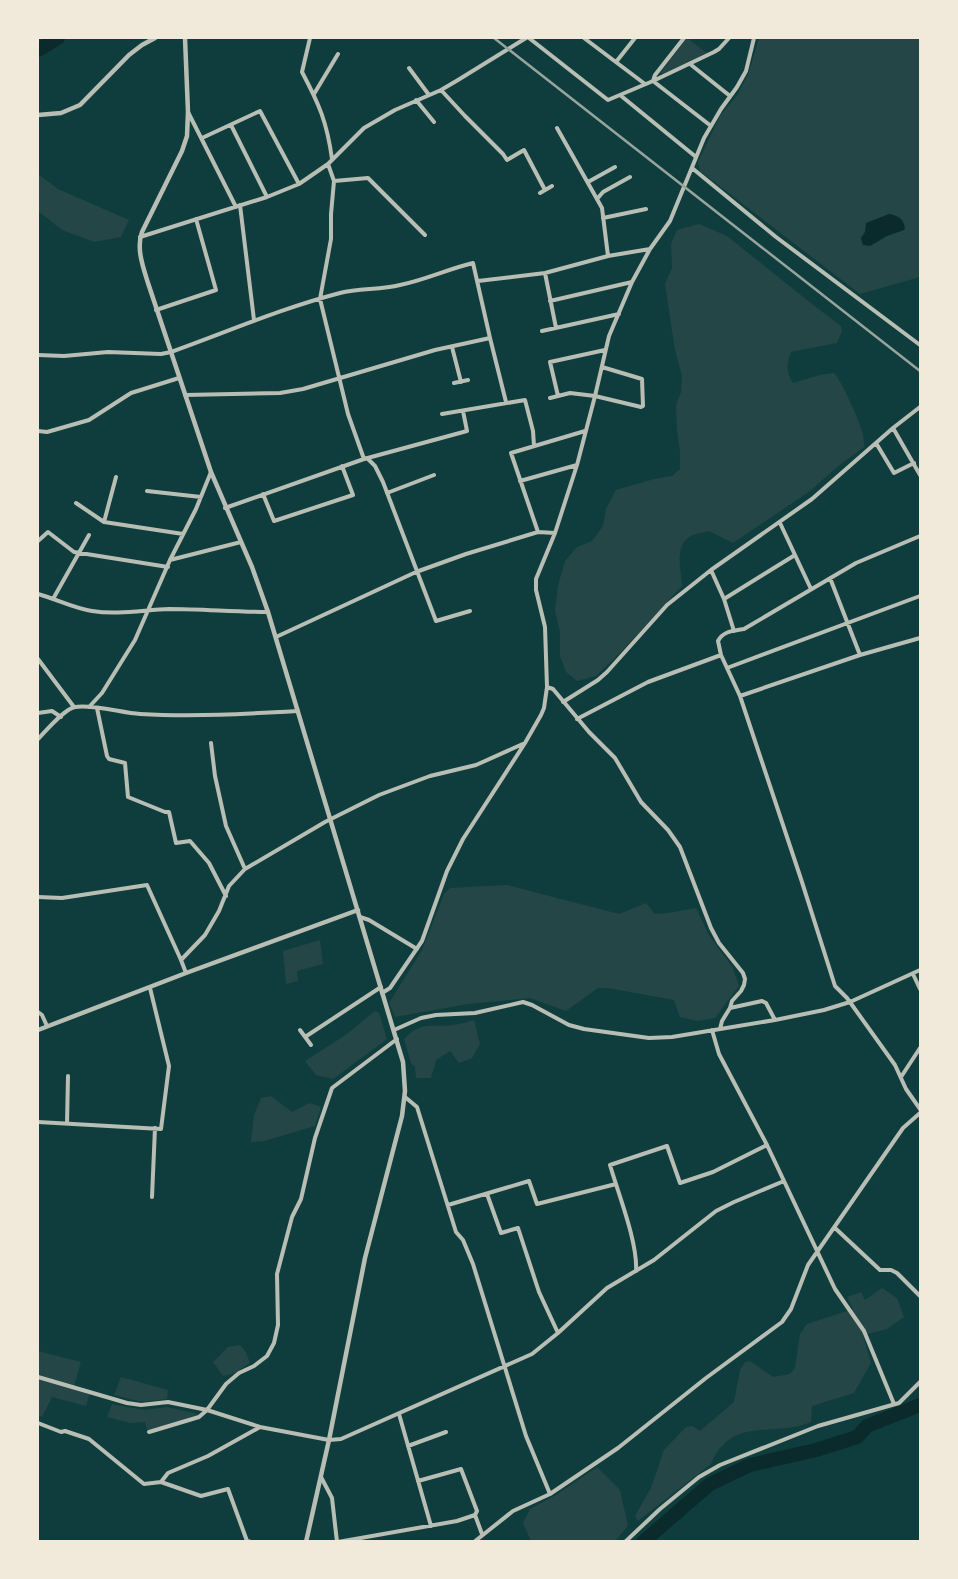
<svg xmlns="http://www.w3.org/2000/svg" width="958" height="1579" font-family="Karla,sans-serif">
<rect width="100%" height="100%" fill="#0f3d3e"/>
<path fill="#244646" d="M687,38L707,53L663,74L660,73Z
M759,38H920V277L860,294L700,171L698,162L720,116L738,94L749,72Z
M38,174L58,189L129,220L121,237L94,242L62,230L38,211Z
M699,224L727,236L812,304L841,326L842,331L837,343L791,352C786,364 786,372 793,383L820,375L834,373C842,381 861,424 863,435C864,439 864,443 864,447L837,467L810,491L733,543L709,531C704,532 698,533 693,535C673,544 681,569 682,586L621,652L596,676L577,681L566,672L560,656V631L555,611L558,585L565,561L577,547L592,541L603,526L606,509L616,490L654,479L672,476L680,469V452L677,429L676,405L681,392L682,376L675,350L665,284L672,268L671,244L677,230Z
M507,885L619,914L646,903L655,914L668,913L696,908L709,935L733,968L739,986L715,1018L697,1021L680,1017L674,1000L608,988H598L566,1011L530,998L468,1004L395,1017L389,1003L422,950L444,894L450,888Z
M320,940L323,964L297,971L298,981L286,984L283,951Z
M375,1011L379,1013L387,1039L333,1079L316,1075L305,1061L347,1034Z
M474,1020L480,1044L472,1058L459,1063L450,1051L436,1060L431,1078H416L415,1067L411,1063L404,1039C422,1020 432,1028 454,1025C460,1024 467,1022 474,1020Z
M271,1096L292,1112L309,1103L321,1107L315,1126L264,1141L251,1142L254,1115L261,1098Z
M882,1288L897,1298L904,1317L887,1329L863,1335L871,1363L854,1393L812,1406L811,1422C773,1438 731,1415 711,1464L638,1521L635,1516L651,1488L664,1450L686,1427L692,1426L700,1431L734,1402L740,1370L745,1362L750,1361L773,1377L790,1374L795,1368L800,1334L807,1324L853,1309L847,1297L861,1292L865,1300Z
M240,1345L246,1352L250,1363L235,1373L223,1376L213,1362L228,1347Z
M38,1351L81,1362L74,1386L90,1392L86,1406L52,1397L42,1417L38,1415Z
M121,1377L168,1390L167,1399L141,1402L114,1395Z
M112,1404L144,1410L167,1407L198,1414L175,1423L147,1430L145,1422L130,1423L107,1417Z
M597,1467L620,1490L628,1526L615,1541H531L523,1523L530,1509L556,1495Z"/>
<path fill="#0a2a2b" d="M889,214C899,216 903,218 905,228L904,230L887,236L870,246L863,245L861,238L865,232L866,223Z"/>
<g fill="none" stroke-linecap="round" stroke-linejoin="round">
<path stroke="#0a2a2b" stroke-width="14" d="M38,50L58,38
M643,1542L710,1484L750,1465L816,1450L857,1437L867,1426L920,1405"/>
<path stroke="#b8beb3" stroke-width="4" d="M310,38L302,72C319,104 327,122 332,159
M529,38L608,100L653,81L714,52L719,49L729,38
M584,38L645,84
M684,38L655,75L653,81L711,126
M616,62L635,38
M690,64L730,96
M409,68L429,95
M441,90L465,116L503,154L507,160L524,150L545,190
M314,94L338,54
M620,95L696,157
M416,100L434,122
M188,112L236,207
M231,125L267,197
M557,128L602,208L608,256
M202,138L260,111L299,184
M328,164L334,181L331,214V239L320,299L348,414L364,459
M692,168L776,237L920,345
M334,181L368,178L425,235
M588,182L615,167
M540,193L552,186
M597,199L603,192L630,177
M240,205L254,320
M603,218L646,209
M140,237L267,197L299,184L328,164L364,128L395,110L441,90L458,80L526,38
M545,273L556,328
M478,281L545,273L608,256L650,249
M550,301L632,282
M156,310L216,290L196,219
M542,331L619,314
M490,338L506,402
M452,347L461,382
M38,355L64,356L108,352L161,354L171,352C227,332 282,308 340,293C359,288 380,290 400,285C425,280 448,269 473,263L490,338L435,350L303,389L280,393L185,395
M454,383L468,380
M558,396L550,362L605,350
M550,398L570,393L595,396L641,407L643,406L642,379L602,367
M442,414L525,400L533,431L534,446
M893,428L920,475
M38,431L47,432L89,420L131,393L179,378
M876,443L894,473L914,463
M367,458L375,466L383,482L436,621L470,611
M520,481L577,465
M147,491L201,497
M387,493L434,475
M263,494L274,521L353,495L342,466
M76,503L104,522L183,534
M225,508L364,459L467,431L463,411
M104,522L116,477
M780,523L811,589
M538,532L511,453L585,431
M920,536L856,563L744,629C733,631 723,631 718,641L721,655L740,696L801,879L835,986L847,998L895,1065L906,1089L920,1109
M38,541L48,532L74,552L168,567
M170,560L241,542
M711,570L724,599L734,631
M830,578L860,655
M38,594C56,599 73,608 92,611C117,615 143,610 169,609C202,609 235,612 268,612
M53,599L89,535
M724,599L795,555
M276,637L416,572L466,554L538,532L555,533
M38,659L74,707
M727,668L920,596
M547,687L553,689L589,732L615,758L641,802L668,830L680,847L711,928L719,943L743,973L745,979L744,985L741,991L732,1001L730,1008L722,1021L720,1029
M740,696L860,655L920,638
M563,702L598,680L607,672L667,605L711,570L812,499L893,428L920,407
M89,707L102,693L135,640L170,560L196,509L211,472
M97,708L107,756L109,759L125,763L128,797L165,812H169L176,843L190,841L209,863L226,896
M38,713L52,711L61,717
M577,719L648,682L721,655
M38,739C46,731 64,709 75,707C93,704 122,713 140,714C193,717 246,714 298,711
M211,743L215,776L226,826L245,869
M38,897L62,898L147,885L181,960
M360,917L369,920L417,949
M186,973L181,960L205,935L219,911L229,886L245,869L325,822L379,795L430,776L476,765L525,743
M913,974L920,989
M382,993L390,988L422,941L447,871L463,839L525,743L541,715L544,708L547,687L545,627L536,590V579L555,533L577,465L595,396L609,336L632,282L650,249L670,221L704,138L721,109L737,87L746,71L754,38
M730,1008L762,1001L766,1003L775,1020
M38,1012L42,1015L47,1026
M300,1030L311,1045
M394,1030L421,1018L436,1015L475,1013L523,1002L532,1005L569,1025L584,1029L649,1038L672,1037L775,1020L824,1010L850,1002L920,970
M712,1030L719,1054L767,1145L835,1289L864,1331L894,1404
M305,1037L381,987
M901,1077L920,1048
M405,1097L417,1107L456,1232L463,1240L473,1264L526,1436L550,1494
M38,1122L161,1129L169,1066L150,988
M67,1124L68,1076
M487,1194L501,1233L518,1228L539,1292L558,1333
M152,1197L155,1128
M448,1205L529,1181L537,1204L616,1184
M835,1228L880,1270H891L897,1273L920,1296
M636,1271C638,1243 618,1193 610,1165L667,1146L680,1183L713,1172L767,1145
M38,1377L127,1403L141,1405L168,1402L207,1410L260,1427L329,1440L341,1439L532,1354L558,1333L607,1288L654,1260L716,1211L734,1202L784,1181
M399,1414L431,1526
M38,1423L61,1432L65,1431L89,1439L144,1484L161,1482L201,1496L228,1489L247,1541L251,1542
M149,1432L199,1417L207,1410L226,1384L239,1373L254,1366L267,1356L274,1343L278,1325L277,1274L292,1217L301,1199L315,1138L332,1088L397,1039
M408,1446L446,1432
M321,1477L332,1498L337,1542
M418,1481L461,1469L477,1511L475,1515
M161,1482L168,1473L208,1456L260,1427
M338,1542L457,1521L475,1515L482,1534
M474,1542L513,1511L550,1494L618,1448L706,1378L782,1322L791,1309L808,1265L903,1128L920,1113
M625,1542L660,1509L699,1477L720,1465L818,1426L899,1403L920,1382"/>
<path stroke="#b8beb3" stroke-width="4.5" d="M185,38L188,112L187,136L182,151L142,232C136,248 143,267 148,283L211,472L252,567L268,612L403,1062L405,1091L402,1116L365,1258L329,1440L306,1542
M38,115L61,113L80,105L129,55L142,45L155,38
M38,1030L186,973L358,910"/>
<path stroke="#97a49c" stroke-width="2.5" d="M494,38L920,371"/>
</g>
<rect width="958" height="1579" fill="none" stroke="#f1e9da" stroke-width="78"/>
</svg>
